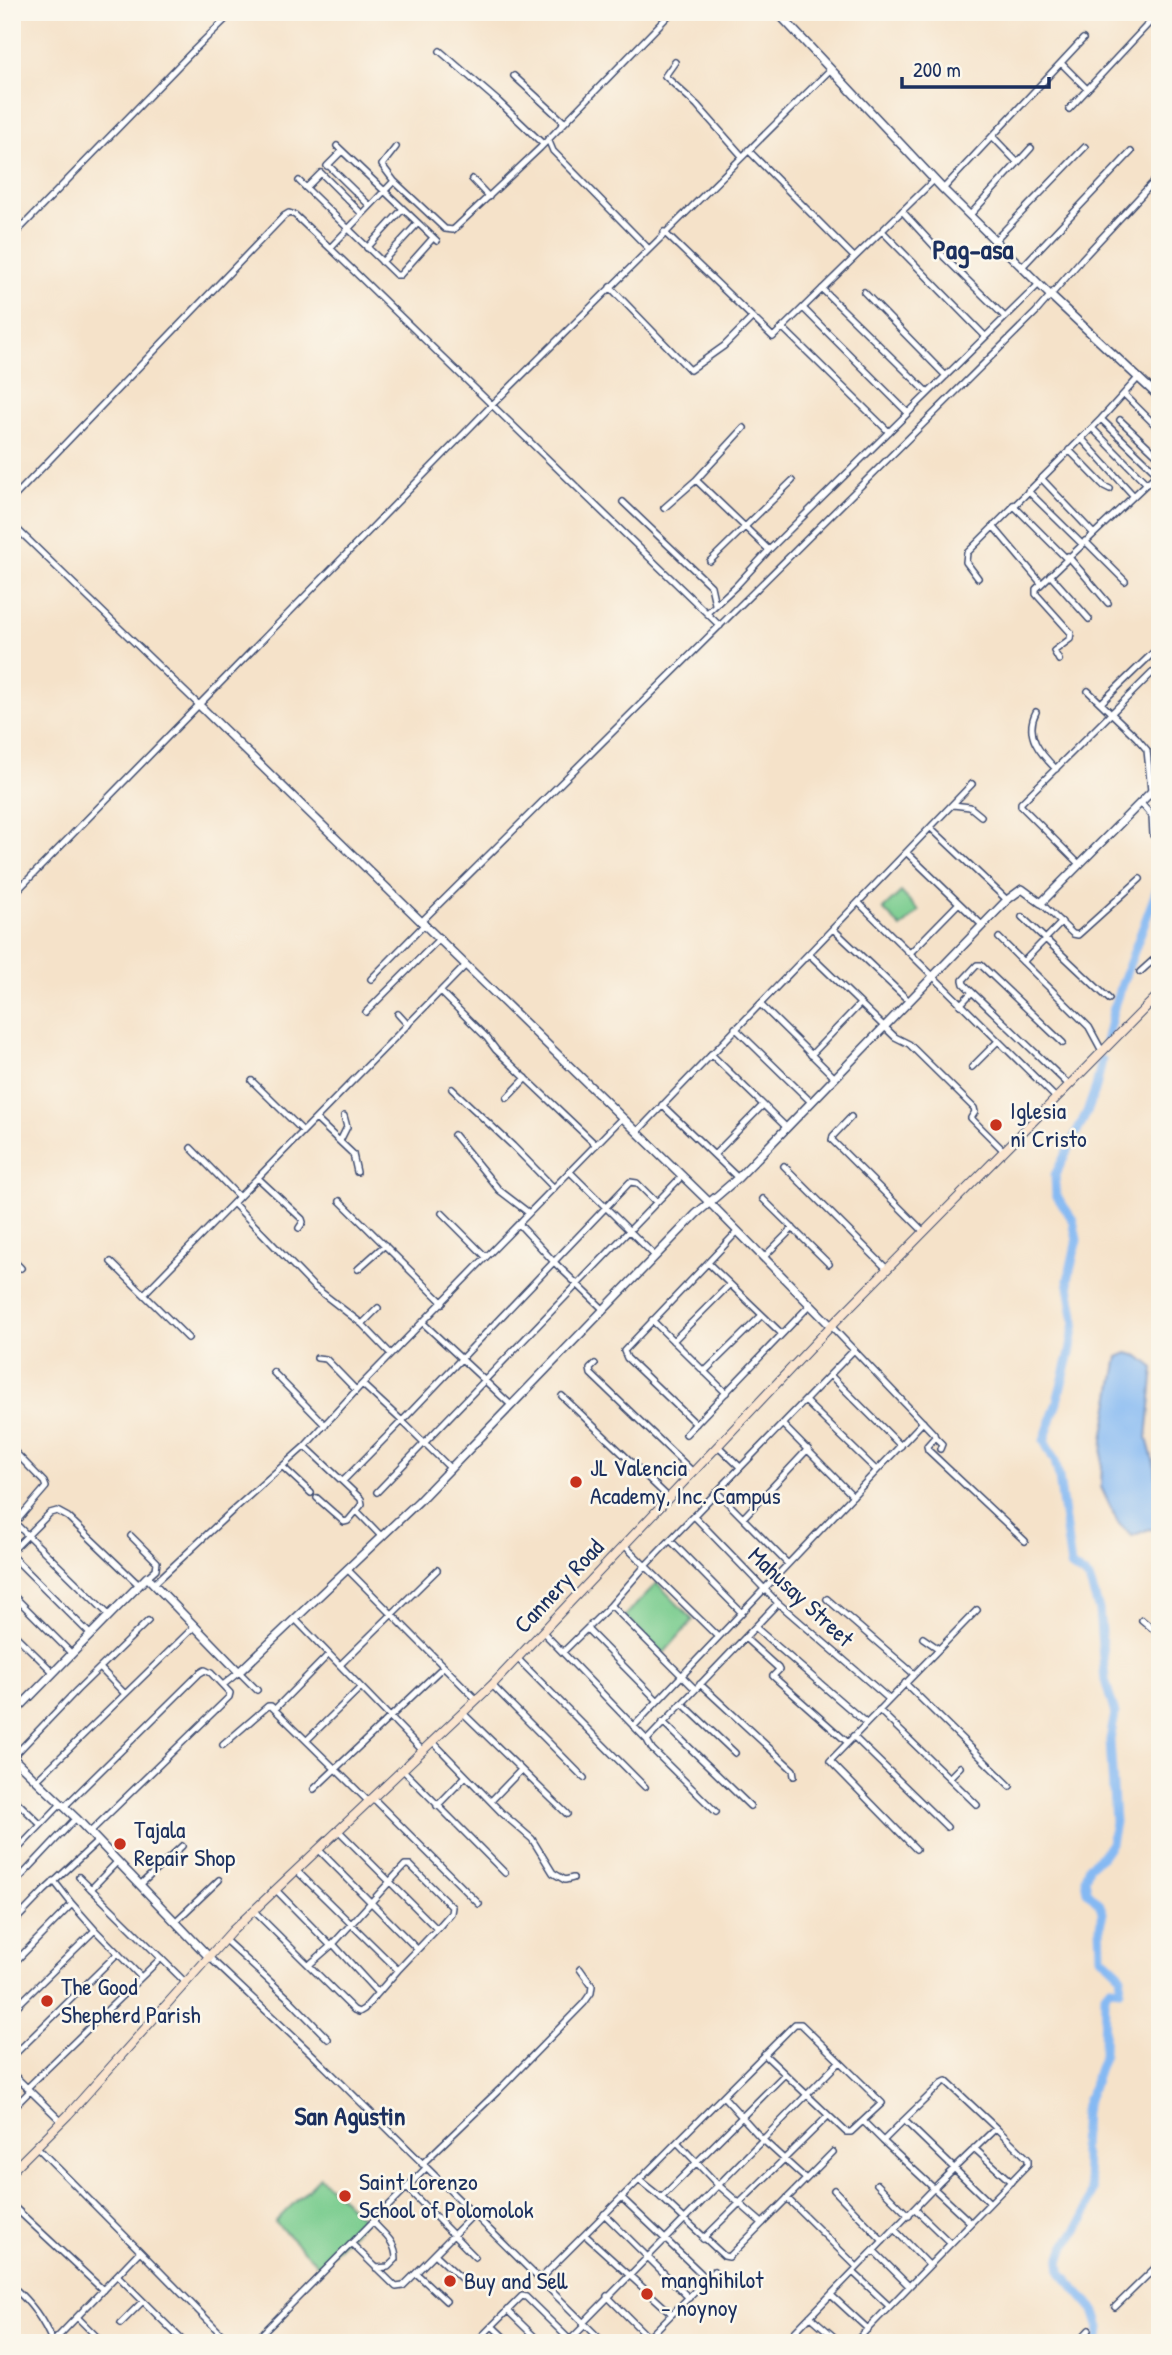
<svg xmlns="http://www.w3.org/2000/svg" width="1172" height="2355" font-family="'Patrick Hand',sans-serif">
<rect width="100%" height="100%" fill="#fbf7ec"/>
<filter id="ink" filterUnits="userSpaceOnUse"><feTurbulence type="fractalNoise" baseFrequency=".0143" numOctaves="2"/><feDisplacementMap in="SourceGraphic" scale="14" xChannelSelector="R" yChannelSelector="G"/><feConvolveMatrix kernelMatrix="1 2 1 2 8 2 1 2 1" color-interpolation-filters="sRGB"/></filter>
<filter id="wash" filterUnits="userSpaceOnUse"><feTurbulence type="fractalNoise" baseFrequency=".00686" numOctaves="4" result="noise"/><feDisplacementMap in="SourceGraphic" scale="28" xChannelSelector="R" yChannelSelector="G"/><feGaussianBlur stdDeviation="1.57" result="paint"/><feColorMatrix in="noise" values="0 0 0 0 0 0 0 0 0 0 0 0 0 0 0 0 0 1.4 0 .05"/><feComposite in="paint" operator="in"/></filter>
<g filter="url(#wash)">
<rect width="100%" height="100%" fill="#f5e2c9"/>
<path fill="#79cc8e" stroke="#4a7e76" stroke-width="2" d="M901,892L919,911L901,928L883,909Z
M657,1583L693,1620L663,1654L625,1616Z
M320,2177L365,2221L319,2266L275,2222Z"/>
<path fill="#85b9f3" stroke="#5074a8" stroke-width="2" d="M1127,1353L1139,1356L1154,1368L1147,1438L1155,1468L1160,1505V1519L1156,1530L1149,1529L1132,1536L1118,1523L1101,1487L1103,1439L1118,1357Z"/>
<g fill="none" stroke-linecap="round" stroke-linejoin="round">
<path stroke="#85b9f3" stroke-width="9" d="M1106,1042L1115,1003L1160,881
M1098,2343L1100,2328L1094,2310L1061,2272L1060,2260L1065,2246L1084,2219L1092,2191L1082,2148L1084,2111L1104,2054L1105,1994L1110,1988L1120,1989L1121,1975L1101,1956L1100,1925L1103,1913L1099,1903L1087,1891L1085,1878L1089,1866L1102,1856L1111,1843L1115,1822L1110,1740L1115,1714L1105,1680L1099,1610L1089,1579L1071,1566L1059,1477L1055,1461L1044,1441L1056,1405L1070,1353L1075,1322L1068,1280L1077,1240L1073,1220L1056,1195L1055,1175L1088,1110L1096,1087L1102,1060"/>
</g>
</g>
<g filter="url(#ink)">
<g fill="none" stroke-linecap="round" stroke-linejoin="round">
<defs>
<path id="minor" d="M440,51L499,102L543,144
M675,62L665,76L697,105L742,156
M1061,63L1087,89
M514,76L564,122
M1069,109L1152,20
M993,137L1017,162
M548,139L553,151L648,248
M337,146L437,241
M748,150L854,257
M328,165L370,206
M327,166L342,151
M321,173L362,214
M472,179L489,197
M299,181L396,275H400L433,238
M394,181L382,165L396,147
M306,188L321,173
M943,189L1083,39
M902,211L945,258L1005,317
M970,215L1031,148
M664,232L773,337L934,180
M883,232L985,336
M12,237L192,52L233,12
M995,240L1085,147
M330,248L720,626
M367,248L403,209
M382,262L418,223
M1022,267L1131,152
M610,287L690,370L724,346L752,318
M822,289L928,393
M864,292L946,376
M803,308L908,413
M783,328L889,432
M1124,394L1160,430
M1101,419L1157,473
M1120,420L1160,458
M1092,428L1146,483
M1081,438L1133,495
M1069,450L1104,486L1110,489
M1041,478L1093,533
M696,480L744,428
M1028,491L1082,544
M12,499L284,216L289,213L295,215L330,248L394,181L445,229L453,230L540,148L672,12
M623,502L711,586L715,604
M1013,505L1066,558
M664,508L696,480L769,550
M12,524L200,706
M993,526L1041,583
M1085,541L1125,581
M1068,556L1108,603
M710,561L792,481
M1050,575L1089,619
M978,578L966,562L967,553L1101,419L1139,377
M707,613L736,586L769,550L1039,284
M1059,660L1054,651L1070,639L1071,633L1036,594V589L1160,471
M1088,691L1136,737L1147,750L1151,791
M1101,703L1159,647
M1036,712C1024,735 1040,753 1056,769
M1140,802L1152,816L1153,835
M953,805L970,807L981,816
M931,828L1007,900
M907,853L983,926
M1079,864L1021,806V803L1152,673
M12,896L492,405L831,69
M859,903L1056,1098
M1041,903L1073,934L1078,935L1140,879
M1022,917L1109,999
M422,921L1036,312L1082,259L1160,175
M833,929L909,1001
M999,938L1089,1027L1102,1051
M910,953L959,903
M809,954L895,1037L909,1044L974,1108L975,1112L971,1118L1004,1151
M1023,962L1062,922
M1140,972L1160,954
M371,979L425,924
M441,992L487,1038L496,1050L596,1145
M972,992L1069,1085
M760,1004L835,1078
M960,1005L972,992L964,984L963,980L977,965H981L1063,1043
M366,1012L440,938
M398,1014L408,1025
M735,1028L811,1102
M711,1054L786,1127
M811,1055L860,1004
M972,1067L998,1041
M252,1081L303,1131
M452,1089L513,1146L554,1188
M507,1098L526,1078
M662,1105L738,1178
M851,1117L833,1136L832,1140L924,1232
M316,1119L353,1154L357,1172
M637,1132L972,784
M454,1135L499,1190L529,1213
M340,1141L347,1127L344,1116
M191,1148L239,1197
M714,1155L763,1105
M784,1166L887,1269
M569,1171L655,1256
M258,1178L302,1219L303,1222L299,1228
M763,1199L829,1264
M340,1201L443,1303
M233,1203L313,1286L362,1324L391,1354
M442,1213L486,1257
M519,1224L554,1262L603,1309
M763,1258L793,1228
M12,1259L21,1268
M111,1262L188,1338
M708,1263L782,1334
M358,1269L385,1245
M12,1293L16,1296
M144,1294L466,965
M652,1320L726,1393
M423,1323L511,1405
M362,1324L378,1308
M831,1326L934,1434L935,1437L927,1446L928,1450L1025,1541
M673,1341L730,1284
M317,1358L326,1359L356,1390
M595,1364L590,1369L591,1374L693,1472
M273,1372L325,1425
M704,1372L762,1315
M830,1375L901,1446
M562,1396L668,1497
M805,1401L876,1470
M696,1424L627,1358L624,1351L737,1232
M783,1425L853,1496
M686,1434L810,1305
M935,1437L942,1444L940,1449
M305,1446L361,1499L362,1504L348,1521L344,1522L317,1498
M718,1446L740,1467
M12,1449L44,1482L46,1487L15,1523L109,1615
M283,1467L311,1493
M451,1469L402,1421L630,1182L637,1183L656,1202
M343,1481L402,1421L362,1384
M377,1492L682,1176
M717,1492L788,1564
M357,1511L381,1536
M694,1516L778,1603L889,1699
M743,1518L808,1449
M131,1536L157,1562L156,1569L147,1577
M670,1540L741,1612
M624,1545L718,1637
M12,1551L50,1513L57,1511L68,1517L139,1585
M12,1556L90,1634
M347,1569L477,1700
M154,1584L231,1512L305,1446L362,1384L622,1118
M12,1594L71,1653
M827,1599L914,1674
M611,1605L695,1689
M295,1619L423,1751
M1142,1620L1160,1635
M755,1627L866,1723
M587,1629L657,1700
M12,1632L53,1672
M543,1632L647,1740L778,1603
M745,1638L778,1668L779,1670L773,1676L775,1678L847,1742
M923,1638L939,1649
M563,1652L611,1605L646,1565L853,1351
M518,1659L645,1787
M340,1665L437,1570
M100,1668L125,1694
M905,1683L1010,1786
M700,1684L793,1770L794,1776
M223,1685L239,1672L257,1690
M492,1685L584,1778
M682,1703L735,1753
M275,1709L329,1654
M879,1710L977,1805
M463,1713L567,1814
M663,1722L750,1806
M634,1726L923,1422
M853,1736L947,1827
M307,1740L361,1687
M647,1740L652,1749L716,1812
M433,1742L502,1813L532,1839L553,1873L565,1880L573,1878
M223,1745L268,1706H271L369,1802
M12,1758L77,1690L148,1621
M403,1770L505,1873
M949,1778L960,1767
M37,1780L195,1626
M314,1789L443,1667
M12,1797L40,1824
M373,1798L479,1904
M491,1801L520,1771
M437,1806L466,1776
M64,1807L200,1673L205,1670L211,1673L230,1693L229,1697L90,1832
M12,1838L21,1845
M916,1849L830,1761L977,1610
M319,1850L417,1949
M12,1855L61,1804
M297,1871L398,1970
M79,1877L186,1983
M141,1884L182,1846
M12,1886L76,1818
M91,1889L118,1861
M276,1890L330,1945
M254,1911L354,2010L359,2012L364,2009L398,1970L437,1929L339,1831
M176,1921L219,1880
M12,1924L44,1891L98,1841
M95,1930L141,1977
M225,1940L288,1998L328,2039
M333,1944L377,1992
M209,1957L316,2058L604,2343
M12,1965L72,1904
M309,1965L333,1944L405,1865H410L452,1907L451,1913L437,1929
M12,2011L95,1930L72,1904L54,1881
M764,2054L785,2074
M12,2057L118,1953
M12,2073L61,2121
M27,2088L161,1958
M723,2096L762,2139L806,2179
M12,2109L30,2091
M864,2122L883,2141
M677,2142L717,2184L762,2223
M37,2147L140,2251L52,2343
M974,2148L1011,2182
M422,2164L499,2090L584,2003L591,1993L592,1986L580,1969
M639,2180L795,2024H801L882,2103L851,2132H846L785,2074L661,2198
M877,2184L909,2216
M407,2188L475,2257
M834,2190L883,2241
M622,2198L707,2279L714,2271
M787,2198L857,2267
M12,2205L103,2290
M915,2209L950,2243
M604,2214L689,2298
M970,2222L883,2141L904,2120L990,2203
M374,2223C385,2235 396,2242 396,2259L388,2267L376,2268
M895,2230L929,2265
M585,2235L672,2314
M703,2239L828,2116
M352,2244L396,2287L403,2286L416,2273
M140,2251L230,2343
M874,2251L909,2286
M435,2254L463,2280
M853,2272L889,2306
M117,2275L185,2343
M540,2279L639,2180L663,2199L724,2256L729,2257L833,2152
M12,2286C31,2303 43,2319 53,2343
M831,2295L868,2329
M607,2296L647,2336H650L707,2279
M446,2301L416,2273L473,2215
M1115,2307L1160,2263
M507,2310L541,2343
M810,2316L841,2343
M77,2317L103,2343
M121,2323L143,2301
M583,2323L839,2062
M492,2326L510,2343
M792,2335L801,2343
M253,2343L426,2168
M475,2343L522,2296L526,2297L573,2343
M567,2343L585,2325
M784,2343L939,2183L996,2128L946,2081L942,2083L904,2120
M854,2343L1028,2164V2159L996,2128
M1077,2343L1089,2330"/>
<path id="tertiary" d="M777,12L943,189L1051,296L1160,398
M200,706L709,1202L831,1326
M12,1715L147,1577L239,1672L419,1501L696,1214L738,1178L1007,900L1022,889L1041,903L1160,783
M12,1757L76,1818L209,1957"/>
<path id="secondary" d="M12,2171L68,2115L232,1931L492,1685L831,1326L1160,993"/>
</defs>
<use href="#minor" stroke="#3c4a6e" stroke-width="8"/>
<use href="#tertiary" stroke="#3c4a6e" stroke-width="10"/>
<use href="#secondary" stroke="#3c4a6e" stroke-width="10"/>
<use href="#minor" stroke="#fff" stroke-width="5"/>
<use href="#tertiary" stroke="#fff" stroke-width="7"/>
<use href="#secondary" stroke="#fbe5cf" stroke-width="8"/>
</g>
</g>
<g fill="#c8321e" stroke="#fbf7ec" stroke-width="2.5">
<circle cx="996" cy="1125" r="7"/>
<circle cx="576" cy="1482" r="7"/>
<circle cx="120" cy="1844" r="7"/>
<circle cx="47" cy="2001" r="7"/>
<circle cx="345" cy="2196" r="7"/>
<circle cx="450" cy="2281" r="7"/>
<circle cx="647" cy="2294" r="7"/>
</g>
<g text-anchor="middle" stroke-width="5" stroke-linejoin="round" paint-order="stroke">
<g font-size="24" fill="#1b2f5e" stroke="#fbf7ec" text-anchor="start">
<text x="1010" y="1119">Iglesia<tspan x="1010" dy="28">ni Cristo</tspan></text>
<text x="590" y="1476">JL Valencia<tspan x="590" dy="28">Academy, Inc. Campus</tspan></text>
<text x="134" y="1838">Tajala<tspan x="134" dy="28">Repair Shop</tspan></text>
<text x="61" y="1995">The Good<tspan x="61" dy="28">Shepherd Parish</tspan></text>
<text x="359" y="2190">Saint Lorenzo<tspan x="359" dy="28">School of Polomolok</tspan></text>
<text x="661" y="2288">manghihilot<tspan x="661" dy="28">- noynoy</tspan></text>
<text x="464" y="2289">Buy and Sell</text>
</g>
<g font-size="24" fill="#1b2f5e" stroke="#fbf7ec">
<text transform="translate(559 1586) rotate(-47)" y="8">Cannery Road</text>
<text transform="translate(801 1597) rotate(43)" y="8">Mahusay Street</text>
</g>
<g font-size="26" font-weight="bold" fill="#1b2f5e" stroke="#fbf7ec">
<text x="350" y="2125">San Agustin</text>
</g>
<g font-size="28" font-weight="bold" fill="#1b2f5e" stroke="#fbf7ec">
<text x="973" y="259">Pag-asa</text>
</g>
</g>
<rect width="1172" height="2355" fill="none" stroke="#fbf7ec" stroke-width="42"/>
<path d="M902 77v10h147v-10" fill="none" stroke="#1b2f5e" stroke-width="3.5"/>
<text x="913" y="77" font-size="21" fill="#1b2f5e" stroke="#fbf7ec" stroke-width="5" paint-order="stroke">200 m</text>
</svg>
